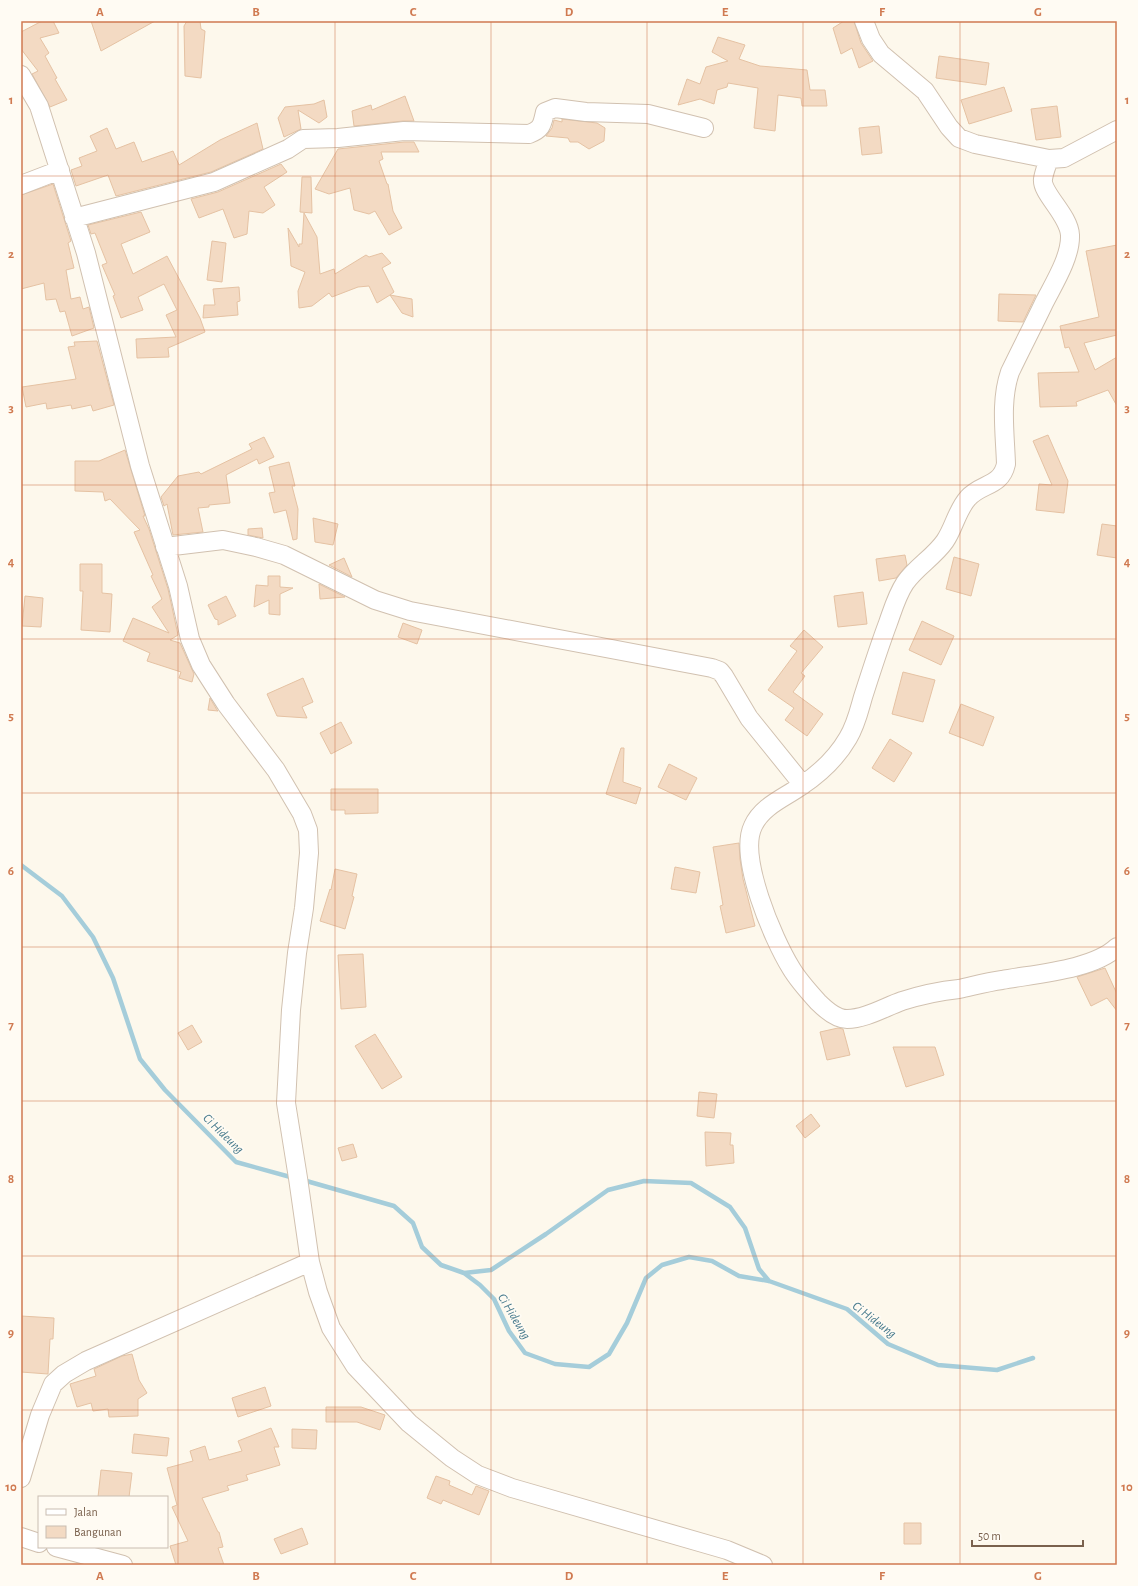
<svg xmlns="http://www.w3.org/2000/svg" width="1138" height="1586" font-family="'Alegreya Sans',sans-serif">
<rect width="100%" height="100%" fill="#fdf8ec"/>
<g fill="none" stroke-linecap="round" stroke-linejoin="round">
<path stroke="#a5cdda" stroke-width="4.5" d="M21,865L62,896L93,937L113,978L140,1059L165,1090L236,1162L294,1178
M303,1180L394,1206L413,1223L422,1247L441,1265L464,1273L480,1285L494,1299L509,1331L525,1353L555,1364L589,1367L609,1354L627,1323L646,1278L662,1265L689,1257L712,1261L739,1276L769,1281L847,1309L888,1344L938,1365L997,1370L1033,1358
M464,1273L491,1270L546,1234L608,1190L644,1181L691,1183L730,1207L745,1228L759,1269L769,1281"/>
</g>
<path fill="#f3dac3" stroke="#e5c2a3" d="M42,21H53L59,33L40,38L49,53L45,56L57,78L55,79L67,100L50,107L32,74L38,71L21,49V32Z
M91,21H155L101,51Z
M187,21H200L201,29L205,31L201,78L185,76L184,26Z
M844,21H854L861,43L873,61L859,68L852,48L841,54L833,28Z
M718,37L745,45L739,59L760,66L807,70L810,90H825L827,106H802L801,98L778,95L775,131L754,128L758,88L728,83L727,87L717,90L714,104L700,99L678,105L687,79L700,84L706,67L728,61L712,52Z
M939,56L989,63L986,85L936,78Z
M1004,87L1012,111L969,124L961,100Z
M405,96L414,121H403L354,126L352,111L371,105L372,110Z
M324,100L327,117L319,123L298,110L301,129L284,137L278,118L285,107L314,104Z
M1057,106L1061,137L1036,140L1031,109Z
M562,119L597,123L605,128L604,141L589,149L578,142H570L568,138L546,136L552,128L554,120L562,122Z
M257,123L263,149L211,172L116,196L108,175L76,186L71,170L82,166L79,158L97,151L90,136L107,128L116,149L134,142L142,162L173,151L179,165L220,140Z
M879,126L882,153L862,155L859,128Z
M404,142H414L419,152H381L383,159L379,161L387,184H388L393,211L402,228L389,235L375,211L369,214L354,210L350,188L329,194L315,189L338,149Z
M281,164L287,172L264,187L275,205L263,213L249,211L247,234L234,238L223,209L199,218L191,199L218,192Z
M302,177H311L312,213L300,212Z
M53,184L71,241L68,243L74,268L66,270L71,299L80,297L83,309L89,307L94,328L72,336L65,311L60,312L56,299L46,300L44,283L21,289V195Z
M141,212L150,232L121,244L133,274L167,256L200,318L205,332L168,348L169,357L137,358L136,339L176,337L166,315L177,310L164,284L138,297L143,310L121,318L113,296L115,295L102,265L107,263L95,233L91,234L88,225Z
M304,213L317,237L320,274L334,269L335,274L366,255L369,257L382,253L391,263L382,268L394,292L390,295L412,299L413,317L402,313L390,295L377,303L369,286L358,287L332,297L329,293L312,306L299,308L298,291L305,272L291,266L288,228L299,247V244H302Z
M212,241L226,243L222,282L207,280Z
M1117,245V335L1084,343L1095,370L1117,357V406L1108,390L1076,402L1077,406L1040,407L1038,373L1079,372L1069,347L1065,348L1060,326L1099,317L1086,251Z
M239,287L240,301L237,302L238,315L203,318L204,305H215L213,289Z
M999,294L1036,295L1023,322L998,321Z
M97,341L114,405L93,411L91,405L72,409L71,405L47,409L46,403L26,407L22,387L76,379L68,347L75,346L74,342Z
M1048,435L1068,481L1064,513L1036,510L1039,484L1052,485L1033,441Z
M264,437L274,457L259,464L257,459L226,475L230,503L209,505V507L198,508L203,532L173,535L167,504L164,506L161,497L178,476L199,472L201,474L252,449L249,444Z
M125,450L145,516H143L149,529L168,589L178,635L170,640L180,643L194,674L192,682L179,678L181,672L147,661L150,653L123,641L133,618L169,633L152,607L162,599L151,576L153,575L134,532L140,530L110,499L105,501L103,492L75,491V461H99Z
M289,462L295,486H292L298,509L297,539L293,540L286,510L274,513L269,493L275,492L269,467Z
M313,518L338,524L333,545L315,542Z
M1102,524L1117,526V558L1097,555Z
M262,528L263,538L248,535V529Z
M905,555L907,565L896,578L879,581L876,559Z
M954,557L979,564L971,596L946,589Z
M344,558L352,577L329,565Z
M80,564H102V593L112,594L110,632L81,630L83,591H80Z
M268,576H280V587L293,588L280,594V615L269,614V600L254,607L256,585L268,586Z
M319,584L345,597L320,599Z
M863,592L867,624L838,627L834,596Z
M25,596L43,598L41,627L22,626Z
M226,596L236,616L218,625V620L215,619L208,605Z
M922,621L954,636L941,665L909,650Z
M403,623L422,630L417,644L398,637Z
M804,630L823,647L801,673L805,676L793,692L823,714L807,736L785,720L794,708L768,690L797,651L790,646Z
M903,672L935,680L923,722L892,714Z
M303,678L313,702L302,707L307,718L277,716L267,694Z
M210,698L217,710L218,711L208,710Z
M961,704L994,717L983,746L949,733Z
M341,722L352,743L331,754L320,733Z
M890,739L912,753L894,782L872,768Z
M621,748H624L623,782L641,788L636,804L606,794Z
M669,764L697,778L686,800L658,787Z
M331,789H378V813L345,814V810H331Z
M739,843L740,859L743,879L755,926L726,933L720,906L723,905L713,847Z
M675,867L700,872L696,893L671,889Z
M335,869L357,874L352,896L354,897L345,929L320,921L330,889L331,890Z
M363,954L366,1007L341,1009L338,955Z
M1105,968L1117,994V1011L1107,998L1091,1006L1077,977Z
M192,1025L202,1042L188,1050L178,1033Z
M838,1028L843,1029L850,1055L827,1060L820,1032Z
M375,1034L402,1077L382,1089L355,1046Z
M893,1047H935L944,1075L906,1087Z
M699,1092L717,1094L714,1118L697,1116Z
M811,1114L820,1126L805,1138L796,1126Z
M705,1132L731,1133L730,1145H733L734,1163L706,1166Z
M353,1144L357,1157L342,1161L338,1148Z
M21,1316L54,1318L53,1339H50L48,1374L21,1372Z
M132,1354L139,1380L147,1393L138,1399V1416L109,1417L108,1409L93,1411L91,1403L77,1407L70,1384L96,1376L94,1369L122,1356Z
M265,1387L271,1406L238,1417L232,1398Z
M326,1407H361L385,1415L380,1430L357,1422H326Z
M271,1428L279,1447H274L280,1465L246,1475L248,1480L227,1486L229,1490L202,1498L218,1532H219L223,1547L218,1548L224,1565H176L170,1546L188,1541L172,1507L177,1505L167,1468L193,1461L190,1451L205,1446L209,1460L242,1451L238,1441Z
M292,1429L317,1430L316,1449L292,1448Z
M134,1434L169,1438L167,1456L132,1453Z
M101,1470L132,1473L129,1497H98Z
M436,1476L450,1481L449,1485L472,1495L476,1486L489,1491L479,1515L443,1500L441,1504L427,1498Z
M904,1523H921V1544H904Z
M302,1528L308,1544L281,1554L274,1539Z"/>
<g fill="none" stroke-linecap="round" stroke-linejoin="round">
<defs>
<path id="street" d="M864,21L871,39L881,54L925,91L949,127L959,138L975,144L1049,159L1064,158L1117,130
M21,75L39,106L86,253L140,466L178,586L190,639L201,665L226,704L276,770L302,814L308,830L309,853L304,908L297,953L291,1010L286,1103L298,1178L310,1262L318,1292L331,1328L355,1366L409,1423L452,1458L478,1475L512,1488L727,1550L763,1565
M1049,159C1047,165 1044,172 1043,179C1041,193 1069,215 1070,235C1071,257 1053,285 1044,303C1033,326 1021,349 1010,372C1000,401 1005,433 1006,464C1001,487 981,483 968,498C957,510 954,528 945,541C934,557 916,567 905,583C897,595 893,609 888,623C879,647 871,672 863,697C859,711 856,725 848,738C837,757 819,774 801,786C784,798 762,806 753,826C738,857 773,939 791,968C798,980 808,991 818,1002C825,1009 836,1019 847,1019C865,1019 885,1007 902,1001C921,995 939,991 959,989C973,986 987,982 1002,980C1034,974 1093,970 1117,947
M21,185L60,170
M74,218L214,182L288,149L303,139L338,138L404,131L529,134C542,129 542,125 545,112L555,108L586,112L648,114L704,128
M165,547L223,540L256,547L284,555L375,600L410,611L712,668L720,671L724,676L749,718L803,785
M21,1478L40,1415L53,1384L64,1374L86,1361L310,1262
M21,1537L39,1543
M56,1547L123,1565"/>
</defs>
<use href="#street" stroke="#d1c1b0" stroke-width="20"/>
<use href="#street" stroke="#fff" stroke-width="18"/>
</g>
<path fill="none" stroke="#d07a51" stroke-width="1" stroke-opacity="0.55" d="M178,21V1565M335,21V1565M491,21V1565M647,21V1565M803,21V1565M960,21V1565M21,176H1117M21,330H1117M21,485H1117M21,639H1117M21,793H1117M21,947H1117M21,1101H1117M21,1256H1117M21,1410H1117"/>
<g text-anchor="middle" stroke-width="3.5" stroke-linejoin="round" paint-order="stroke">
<g font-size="13" font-style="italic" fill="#477a8c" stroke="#fffbf3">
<text transform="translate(224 1133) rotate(44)" y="5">Ci Hideung</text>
<text transform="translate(515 1316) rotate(59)" y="5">Ci Hideung</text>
<text transform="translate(875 1319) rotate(37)" y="5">Ci Hideung</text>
</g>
</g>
<rect width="1138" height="1586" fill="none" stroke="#fffbf3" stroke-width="44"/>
<rect x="38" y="1496" width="130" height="52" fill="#fffbf3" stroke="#cabdb1"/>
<rect x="46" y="1509" width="20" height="6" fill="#ffffff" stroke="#cabdb1"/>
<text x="74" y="1516" font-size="12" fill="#7a614d">Jalan</text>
<rect x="46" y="1526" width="20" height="12" fill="#f3dac3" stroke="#cabdb1"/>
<text x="74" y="1536" font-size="12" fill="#7a614d">Bangunan</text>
<path d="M972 1540v6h111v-6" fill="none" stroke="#7a614d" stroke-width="2"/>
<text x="978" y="1540" font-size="12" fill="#7a614d" stroke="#fffbf3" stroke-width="3" paint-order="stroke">50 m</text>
<rect x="22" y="22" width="1094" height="1542" fill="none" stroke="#d07a51" stroke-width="1.5"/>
<g font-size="13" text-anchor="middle" font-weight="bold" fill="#d07a51">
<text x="100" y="16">A</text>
<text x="256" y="16">B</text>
<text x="413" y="16">C</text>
<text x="569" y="16">D</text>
<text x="725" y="16">E</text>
<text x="882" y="16">F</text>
<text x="1038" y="16">G</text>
<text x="11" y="104">1</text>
<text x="1127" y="104">1</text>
<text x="11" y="258">2</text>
<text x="1127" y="258">2</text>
<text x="11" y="412">3</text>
<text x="1127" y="412">3</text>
<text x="11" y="566">4</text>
<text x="1127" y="566">4</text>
<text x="11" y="720">5</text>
<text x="1127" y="720">5</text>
<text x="11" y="875">6</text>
<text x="1127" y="875">6</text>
<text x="11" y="1029">7</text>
<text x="1127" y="1029">7</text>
<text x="11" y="1183">8</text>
<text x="1127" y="1183">8</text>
<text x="11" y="1337">9</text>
<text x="1127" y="1337">9</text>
<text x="11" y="1491">10</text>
<text x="1127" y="1491">10</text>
<text x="100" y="1580">A</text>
<text x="256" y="1580">B</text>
<text x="413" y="1580">C</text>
<text x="569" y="1580">D</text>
<text x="725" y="1580">E</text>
<text x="882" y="1580">F</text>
<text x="1038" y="1580">G</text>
</g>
</svg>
